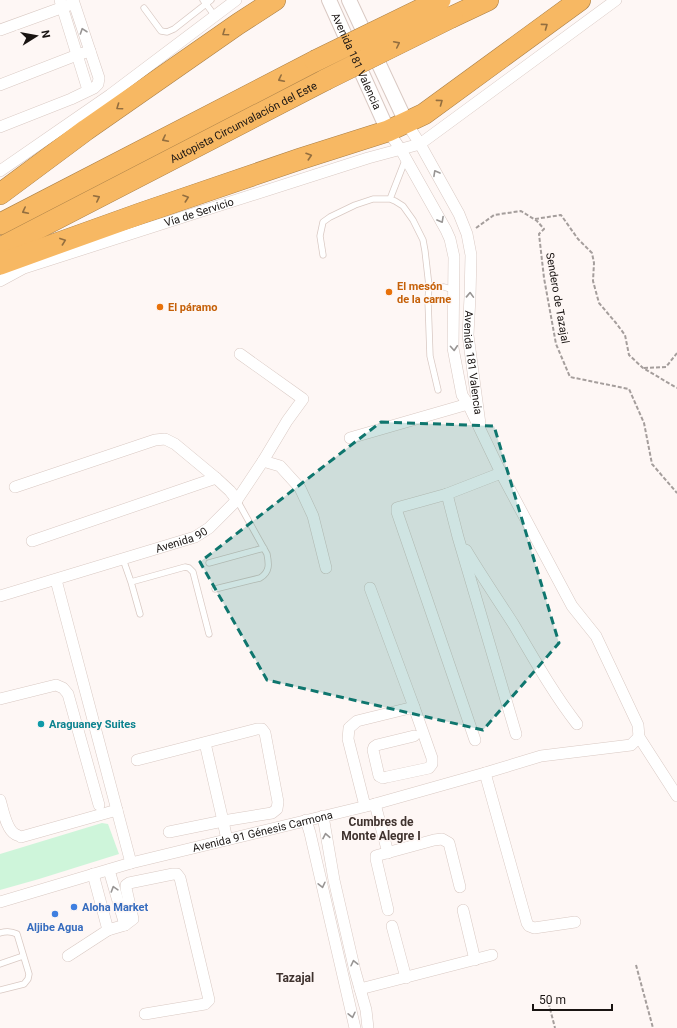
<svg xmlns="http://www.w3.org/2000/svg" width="677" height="1028" font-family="Roboto,sans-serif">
<rect width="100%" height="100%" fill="#fef7f5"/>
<path fill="#cef5da" d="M102,823L108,824L119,854L39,879L0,890V854Z"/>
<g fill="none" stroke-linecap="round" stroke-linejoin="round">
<defs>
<path id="service" d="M203,0L215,16
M144,8L161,31L167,32L174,29L211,0
M390,199L406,158
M323,255L320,236L323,222L330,217L355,205L373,199H390L395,201L403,206L413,220L423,240L425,251L429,286L444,287L454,290
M429,286L428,300L430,356L438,390
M123,559L131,582L185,567L189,568L193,572L209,634
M209,563L264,548
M131,582L140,614
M215,589L260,578C270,572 269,564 267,554L237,500
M0,933C6,931 11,931 17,934L29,974L28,979L24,984L0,990
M0,964L23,956"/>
<g id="minor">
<path d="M60,0L88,90"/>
<path d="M0,30L69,5"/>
<path d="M0,85L77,55L90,51"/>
<path id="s1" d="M406,122L420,144L459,214L467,234L471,255L470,297L468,335L480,424"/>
<path d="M0,127L71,99L94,88L98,84L99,78L73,0"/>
<path d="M388,131L401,150L446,230L450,239L454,257L453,348L462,395L468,404L501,473L572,606L596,636L638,725L639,737L677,796"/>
<path d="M0,171L110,95L236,0"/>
<path id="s2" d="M0,281L24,268L368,158L420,144L616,0"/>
<path d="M350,438L468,404"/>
<path d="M263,461L280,466L300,488L313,516L326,568"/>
<path d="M501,473L447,494L458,537L516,734"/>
<path d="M15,487L155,440L165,439L175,444L216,478L230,491L237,500"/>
<path d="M447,494L400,507L397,508V512L475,740"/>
<path d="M32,541L216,478"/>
<path d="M466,550C481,575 498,600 514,625C534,659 553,693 577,724"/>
<path d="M56,580L131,863"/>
<path id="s3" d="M0,596L195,537L209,528L237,500L263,461L287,421L303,399L240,354"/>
<path d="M0,699L56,685L63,688L68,694L99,805"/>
<path d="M414,707L432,758V764L429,768L387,777L383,778L379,776L373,750L374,747L377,745L414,736"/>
<path d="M205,743L223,821L227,840"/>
<path d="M137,760L257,729H262L265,733L278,802L277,809L272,813L223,821L169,832"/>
<path d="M485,773L527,923L529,926L534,928L575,922"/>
<path d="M0,800C3,809 6,829 15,834C16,835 20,836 21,837L117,810"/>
<path d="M375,804L388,853"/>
<path d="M365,806L348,739L349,728L357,721L414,707L370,588"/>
<path d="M323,816L334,880L355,971L366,1010L368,1028"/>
<path d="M306,820L310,833L355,1028"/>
<path d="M109,870L125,925"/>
<path d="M93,874L108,930"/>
<path id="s4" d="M0,902L131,863L375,804L485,773L541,756L631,745L639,737"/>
<path d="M388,910L376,859V856L379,855L434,840L442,839L449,843L460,887"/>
<path d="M463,910L475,960"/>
<path d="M392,926L406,978"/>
<path d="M68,956L108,930L125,925L133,919L126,888V885L129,883L173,874H177L180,878L209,1000L205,1004L145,1014"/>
<path d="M360,989L492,955"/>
</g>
<g id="tertiary">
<path id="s5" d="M329,0L388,131"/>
<path d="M349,0L406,122"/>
</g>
<g id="motorway">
<path d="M452,17L488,0"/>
<path d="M0,194L86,130L238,24L275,0"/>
<path d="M0,224L315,61"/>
<path id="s6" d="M0,248L325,80"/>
<path d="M0,264L142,213L300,159L388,131L424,114L580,0"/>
</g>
</defs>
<use href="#service" stroke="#d9c9c3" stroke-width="7"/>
<use href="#minor" stroke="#d9c9c3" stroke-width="12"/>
<use href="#tertiary" stroke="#d9c9c3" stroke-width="16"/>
<use href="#motorway" stroke="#a97f47" stroke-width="22"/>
<path stroke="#a59e9c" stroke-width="2" stroke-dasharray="4 2" stroke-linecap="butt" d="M535,219L561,215L578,239L592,253L594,263L593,281L599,303L616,323L625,335L629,355L643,368L677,388
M476,228L494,215L521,211L537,221L544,229L539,234L544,278L556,344L570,377L629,389L644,423L652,464L677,493
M644,368L666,367L677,353
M636,965L653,1028
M547,997L555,1028"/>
<use href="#service" stroke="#fff" stroke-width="5.5"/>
<use href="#minor" stroke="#fff" stroke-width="11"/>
<use href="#tertiary" stroke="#fff" stroke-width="14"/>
<use href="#motorway" stroke="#f7b863" stroke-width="21"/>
<defs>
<path id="motorway-bridge" d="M315,61L440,0
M325,80L452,17"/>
</defs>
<use href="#motorway-bridge" stroke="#a97f47" stroke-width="22" stroke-linecap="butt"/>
<use href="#motorway-bridge" stroke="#f7b863" stroke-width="21"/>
</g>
<defs><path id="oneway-chevron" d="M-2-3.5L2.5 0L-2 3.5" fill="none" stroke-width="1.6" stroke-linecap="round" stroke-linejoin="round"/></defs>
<g stroke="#936e3f">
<use href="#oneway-chevron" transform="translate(545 26) rotate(-36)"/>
<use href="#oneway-chevron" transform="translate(225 33) rotate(145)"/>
<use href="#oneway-chevron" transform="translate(397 44) rotate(-26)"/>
<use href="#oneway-chevron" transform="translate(281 79) rotate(153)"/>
<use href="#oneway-chevron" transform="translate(440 102) rotate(-36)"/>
<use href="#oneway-chevron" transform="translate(119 107) rotate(145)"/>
<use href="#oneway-chevron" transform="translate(165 139) rotate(153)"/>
<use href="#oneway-chevron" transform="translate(309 156) rotate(-18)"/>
<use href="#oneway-chevron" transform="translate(97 198) rotate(-27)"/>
<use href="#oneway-chevron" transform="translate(186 198) rotate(-19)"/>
<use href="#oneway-chevron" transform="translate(25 211) rotate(153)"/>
<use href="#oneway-chevron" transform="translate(63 241) rotate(-20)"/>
</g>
<g stroke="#989594">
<use href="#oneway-chevron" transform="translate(83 31) rotate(-109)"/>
<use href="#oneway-chevron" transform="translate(436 173) rotate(-119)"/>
<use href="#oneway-chevron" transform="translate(441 220) rotate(61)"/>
<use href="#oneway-chevron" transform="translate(470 295) rotate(-88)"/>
<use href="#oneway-chevron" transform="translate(454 348) rotate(86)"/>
<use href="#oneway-chevron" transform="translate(326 836) rotate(-101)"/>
<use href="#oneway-chevron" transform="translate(322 885) rotate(77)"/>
<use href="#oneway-chevron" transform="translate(114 889) rotate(-107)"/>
<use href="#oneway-chevron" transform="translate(354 963) rotate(-103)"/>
<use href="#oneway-chevron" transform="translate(352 1015) rotate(77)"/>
</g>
<path fill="#0f766e" fill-opacity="0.2" stroke="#0f766e" stroke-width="3" stroke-dasharray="8 5" stroke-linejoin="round" d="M381,422L494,426L559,643L483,730L267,680L200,562Z"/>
<g fill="#e8710a" stroke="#fef7f5" stroke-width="1.5">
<circle cx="389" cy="292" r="4"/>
<circle cx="160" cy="307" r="4"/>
</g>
<circle fill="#0f9aa8" stroke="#fef7f5" stroke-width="1.5" cx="41" cy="724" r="4"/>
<g fill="#3f7fe0" stroke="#fef7f5" stroke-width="1.5">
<circle cx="74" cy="907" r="4"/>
<circle cx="55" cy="914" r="4"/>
</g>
<g text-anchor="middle" stroke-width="3" stroke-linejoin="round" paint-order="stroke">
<g font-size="11" fill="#191412" stroke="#fef7f5">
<text dy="4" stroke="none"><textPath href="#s5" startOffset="67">Avenida 181 Valencia</textPath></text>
<text dy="4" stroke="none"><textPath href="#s6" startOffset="274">Autopista Circunvalación del Este</textPath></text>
<text dy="4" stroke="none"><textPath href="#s2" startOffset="211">Vía de Servicio</textPath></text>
<text transform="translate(558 298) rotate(80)" y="4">Sendero de Tazajal</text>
<text dy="4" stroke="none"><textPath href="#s1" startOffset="257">Avenida 181 Valencia</textPath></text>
<text dy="4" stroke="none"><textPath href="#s3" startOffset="190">Avenida 90</textPath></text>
<text dy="4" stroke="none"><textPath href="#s4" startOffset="272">Avenida 91 Génesis Carmona</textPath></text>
</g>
<g font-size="11" font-weight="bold" fill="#c56008" stroke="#fef7f5" text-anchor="start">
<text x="397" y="290">El mesón<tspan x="397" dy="13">de la carne</tspan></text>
<text x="168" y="311">El páramo</text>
</g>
<g font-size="11" font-weight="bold" fill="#0d838f" stroke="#fef7f5" text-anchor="start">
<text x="49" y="728">Araguaney Suites</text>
</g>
<g font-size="11" font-weight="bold" fill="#366cbe" stroke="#fef7f5" text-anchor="start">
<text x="82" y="911">Aloha Market</text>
<text x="55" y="931" text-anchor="middle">Aljibe Agua</text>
</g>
<g font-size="12" font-weight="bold" fill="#3f322e" stroke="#fef7f5">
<text x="381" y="826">Cumbres de<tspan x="381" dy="14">Monte Alegre I</tspan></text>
<text x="295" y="982">Tazajal</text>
</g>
</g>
<g transform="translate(36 36) rotate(79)" stroke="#fef7f5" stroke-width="3" paint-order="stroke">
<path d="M0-3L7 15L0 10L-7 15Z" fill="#191412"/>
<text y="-6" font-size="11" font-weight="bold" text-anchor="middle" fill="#191412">N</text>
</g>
<path d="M533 1004v6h79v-6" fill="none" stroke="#191412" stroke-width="2"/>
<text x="539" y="1004" font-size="12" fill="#191412" stroke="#fef7f5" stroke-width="3" paint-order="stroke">50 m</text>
</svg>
